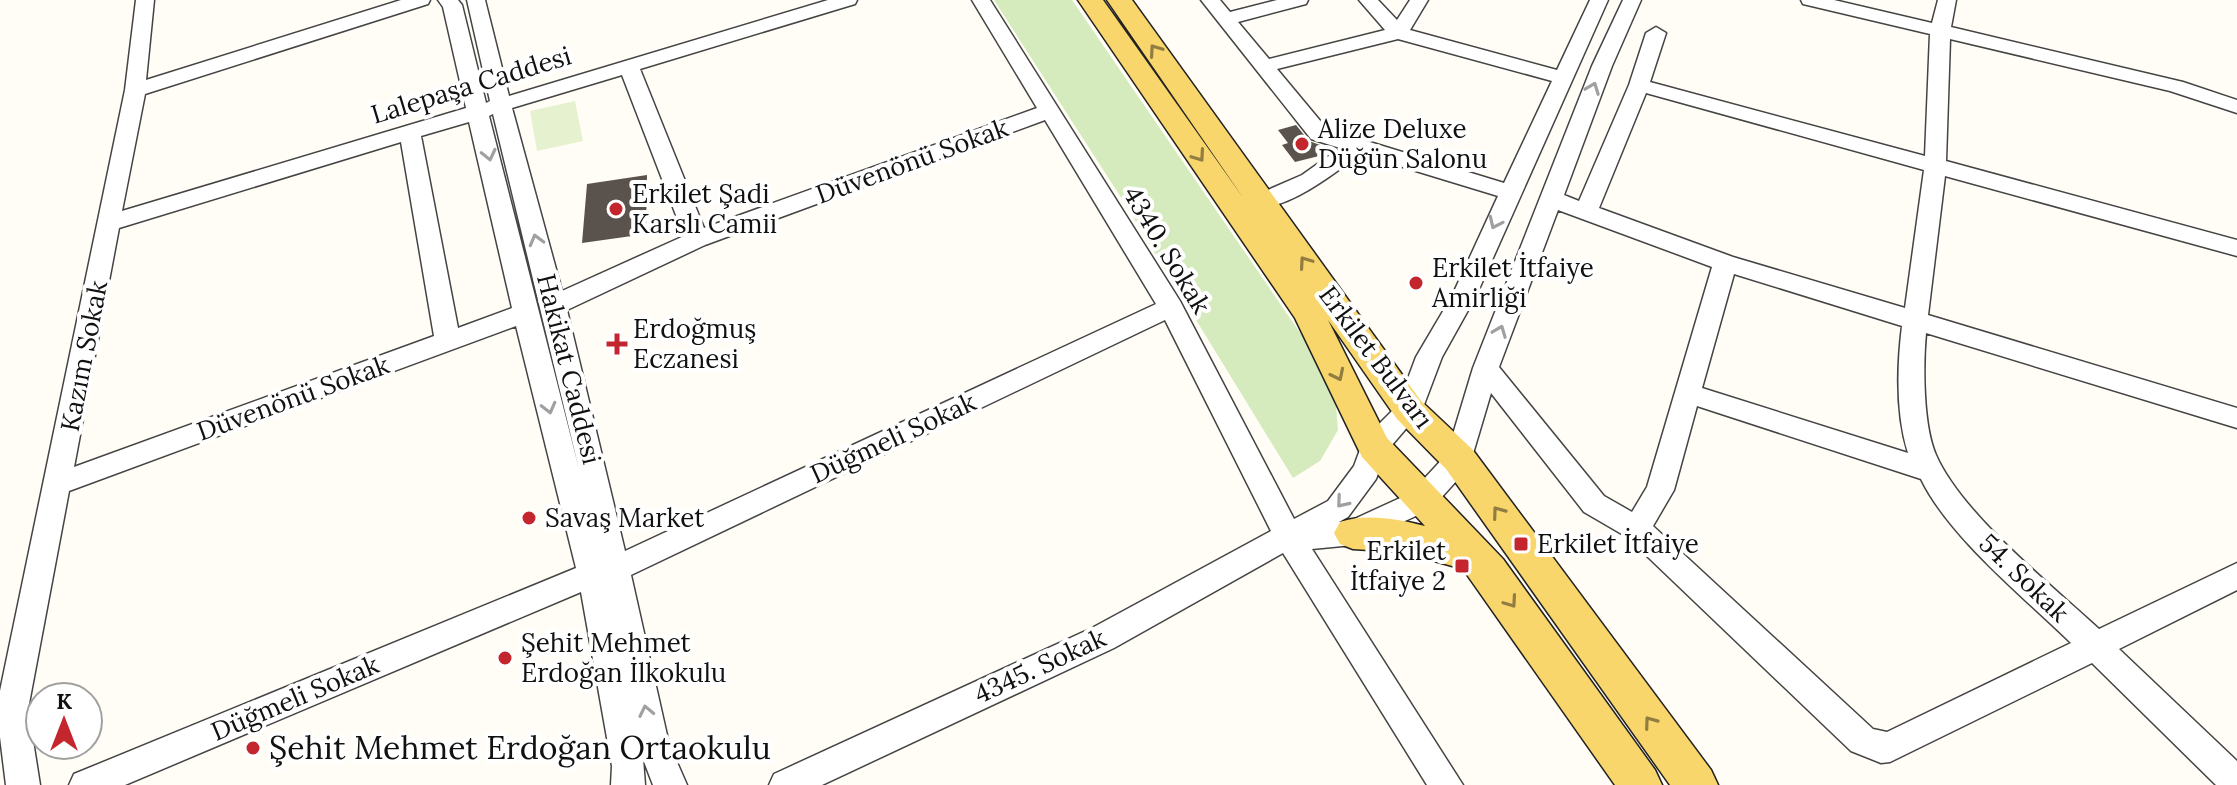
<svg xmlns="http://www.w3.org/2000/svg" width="2237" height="785" font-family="Lora,serif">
<rect width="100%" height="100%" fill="#fffdf5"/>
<path fill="#d5ebbd" d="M994,0H1072L1305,340L1336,406L1338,430L1320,461L1293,478L1120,196Z"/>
<path fill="#e6f2cf" d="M575,101L583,141L537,151L530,111Z"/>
<path fill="#5a524d" d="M1296,125L1309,141L1320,145L1327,154L1295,162L1282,145L1288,143L1278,130Z
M647,175L646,234L582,243L587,184Z"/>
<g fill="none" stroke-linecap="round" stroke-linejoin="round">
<defs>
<path id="minor" d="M136,0H154L146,80L401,0H430L428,4L145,94L122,211L466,108L443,7L438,0H458L462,5L486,103L490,101L467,0H485L509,96L828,0H857L855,4L640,69L704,228L1037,108L972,0H990L1180,301L1294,519L1328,501L1354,466L1364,439L1398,405L1416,357L1452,296L1498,196L1360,154C1338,171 1283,214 1254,206L1251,201L1254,196L1302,175L1340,148L1311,139L1201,0H1220L1230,12L1277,0H1308L1306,4L1238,22L1269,59L1385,30L1359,0H1378L1397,20L1410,0H1428L1410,30L1557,70L1590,0H1608L1476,296L1442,357L1422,410L1386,452L1376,479L1348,517L1339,522L1350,521L1411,493L1447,454L1473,368L1592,66L1623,0H1641L1612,66L1564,195L1579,201L1629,85L1646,33L1656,27L1666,33L1650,82L1925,156L1930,34L1803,4L1801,0H1834L1932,23L1938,0H1956L1951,27L2183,82L2237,100V113L2170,91L1950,39L1946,161L2237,240V256L1945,176L1928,315L2237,408V428L1926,333C1923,366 1923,425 1936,455C1962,514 2050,584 2099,629L2237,563V590L2119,649L2237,761V785H2216L2092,663L1890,762L1881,763L1851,751L1627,537L1584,512L1491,393L1469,467L1431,509L1353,545L1312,549L1463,785H1427L1283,553L1114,648L822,785H769L774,774L1092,628L1271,531L1165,320L631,575L669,744L687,785H653L643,759L645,785H611L612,766L581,592L125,785H69L74,774L576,568L516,326L69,491L28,709L40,785H6L0,737V691L125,90ZM1398,39L1552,81L1504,183L1327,129L1277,69ZM622,75L684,236L562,291L512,108ZM1646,93L1924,170L1905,308L1733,257L1599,208ZM493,114L579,469L489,116ZM1045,120L1156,304L625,551L567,310L705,245ZM469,122L512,308L458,328L421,136ZM401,142L434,336L74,467L119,228ZM1558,210L1712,267L1647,487L1632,512L1604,496L1499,367ZM1734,274L1902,326C1897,366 1896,415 1908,453L1702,388ZM1697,406L1921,479C1949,537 2024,597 2071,643L1887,732L1873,729L1653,526L1674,490Z"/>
<path id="major" d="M1078,0H1103L1244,199L1107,0H1132L1421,401L1472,449L1711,770L1718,785H1670L1446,469L1397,419L1328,320L1387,438L1503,559L1655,770L1662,785H1615L1463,569L1402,552L1353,549L1340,544L1334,533L1340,522C1366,513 1398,519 1425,526L1362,457L1295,318Z"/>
</defs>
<use href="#minor" stroke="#444" stroke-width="3"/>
<use href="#major" stroke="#222" stroke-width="3"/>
<use href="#minor" fill="#fff" fill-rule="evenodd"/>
<use href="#major" fill="#f9d66b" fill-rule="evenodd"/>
</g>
<defs><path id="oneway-chevron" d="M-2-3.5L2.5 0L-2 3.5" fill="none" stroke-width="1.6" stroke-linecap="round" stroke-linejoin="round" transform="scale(2)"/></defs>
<g stroke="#917d42">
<use href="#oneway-chevron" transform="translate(1155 50) rotate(-125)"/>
<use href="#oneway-chevron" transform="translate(1199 156) rotate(55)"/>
<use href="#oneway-chevron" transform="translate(1305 262) rotate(-125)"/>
<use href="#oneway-chevron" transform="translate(1338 375) rotate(64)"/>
<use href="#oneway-chevron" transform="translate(1498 512) rotate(-126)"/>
<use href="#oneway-chevron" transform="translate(1511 602) rotate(55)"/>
<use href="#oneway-chevron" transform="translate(1650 722) rotate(-126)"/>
</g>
<g stroke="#a0a0a0">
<use href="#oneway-chevron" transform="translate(1593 88) rotate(-69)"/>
<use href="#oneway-chevron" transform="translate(489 155) rotate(77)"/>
<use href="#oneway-chevron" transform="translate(1495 223) rotate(115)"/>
<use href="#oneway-chevron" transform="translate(536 240) rotate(-105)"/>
<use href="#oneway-chevron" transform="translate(1500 331) rotate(-69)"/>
<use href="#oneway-chevron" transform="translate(549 408) rotate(76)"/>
<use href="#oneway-chevron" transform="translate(1342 502) rotate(130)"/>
<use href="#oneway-chevron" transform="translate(646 711) rotate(-102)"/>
</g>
<g fill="#c4262e" stroke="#fff" stroke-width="3">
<circle cx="1302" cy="144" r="8"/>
<circle cx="616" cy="209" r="8"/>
<circle cx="1416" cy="283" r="8"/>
<path d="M613 332h8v8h8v8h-8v8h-8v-8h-8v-8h8z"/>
<circle cx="529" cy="518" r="8"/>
<rect x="1513" y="536" width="16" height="16" rx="4"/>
<rect x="1454" y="558" width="16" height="16" rx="4"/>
<circle cx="505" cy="658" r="8"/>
<circle cx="253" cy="748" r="8"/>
</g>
<g text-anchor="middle" stroke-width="8" stroke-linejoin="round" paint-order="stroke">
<g font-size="26" fill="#111" stroke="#fff">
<text transform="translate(471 85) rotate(-17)" y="9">Lalepaşa Caddesi</text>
<text transform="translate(912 161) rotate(-20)" y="9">Düvenönü Sokak</text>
<text transform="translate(1167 250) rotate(59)" y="9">4340. Sokak</text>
<text transform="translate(84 356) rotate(-79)" y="9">Kazım Sokak</text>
<text transform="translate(1376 357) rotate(53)" y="9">Erkilet Bulvarı</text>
<text transform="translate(569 369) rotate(76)" y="9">Hakikat Caddesi</text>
<text transform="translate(293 398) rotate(-20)" y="9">Düvenönü Sokak</text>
<text transform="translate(893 438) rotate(-25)" y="9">Düğmeli Sokak</text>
<text transform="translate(2024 578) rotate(44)" y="9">54. Sokak</text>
<text transform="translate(1040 666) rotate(-25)" y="9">4345. Sokak</text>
<text transform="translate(295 698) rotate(-23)" y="9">Düğmeli Sokak</text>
</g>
<g font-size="26" fill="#111" stroke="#fff" text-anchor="start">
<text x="1318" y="138">Alize Deluxe<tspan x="1318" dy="30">Düğün Salonu</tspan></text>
<text x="632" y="203">Erkilet Şadi<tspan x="632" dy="30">Karslı Camii</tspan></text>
<text x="1432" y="277">Erkilet İtfaiye<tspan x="1432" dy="30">Amirliği</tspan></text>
<text x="633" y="338">Erdoğmuş<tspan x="633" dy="30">Eczanesi</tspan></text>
<text x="545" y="527">Savaş Market</text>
<text x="1537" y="553">Erkilet İtfaiye</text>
<text x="1446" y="560" text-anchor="end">Erkilet<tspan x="1446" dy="30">İtfaiye 2</tspan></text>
<text x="521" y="652">Şehit Mehmet<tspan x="521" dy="30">Erdoğan İlkokulu</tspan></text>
</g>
<g font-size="32" fill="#111" stroke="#fff" text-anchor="start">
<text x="269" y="759">Şehit Mehmet Erdoğan Ortaokulu</text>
</g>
</g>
<g transform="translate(64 721)"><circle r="38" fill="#ffffff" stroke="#a0a0a0" stroke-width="2"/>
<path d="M0-6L14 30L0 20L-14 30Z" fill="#c4262e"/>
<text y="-12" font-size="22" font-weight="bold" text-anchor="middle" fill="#111111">K</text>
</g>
</svg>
